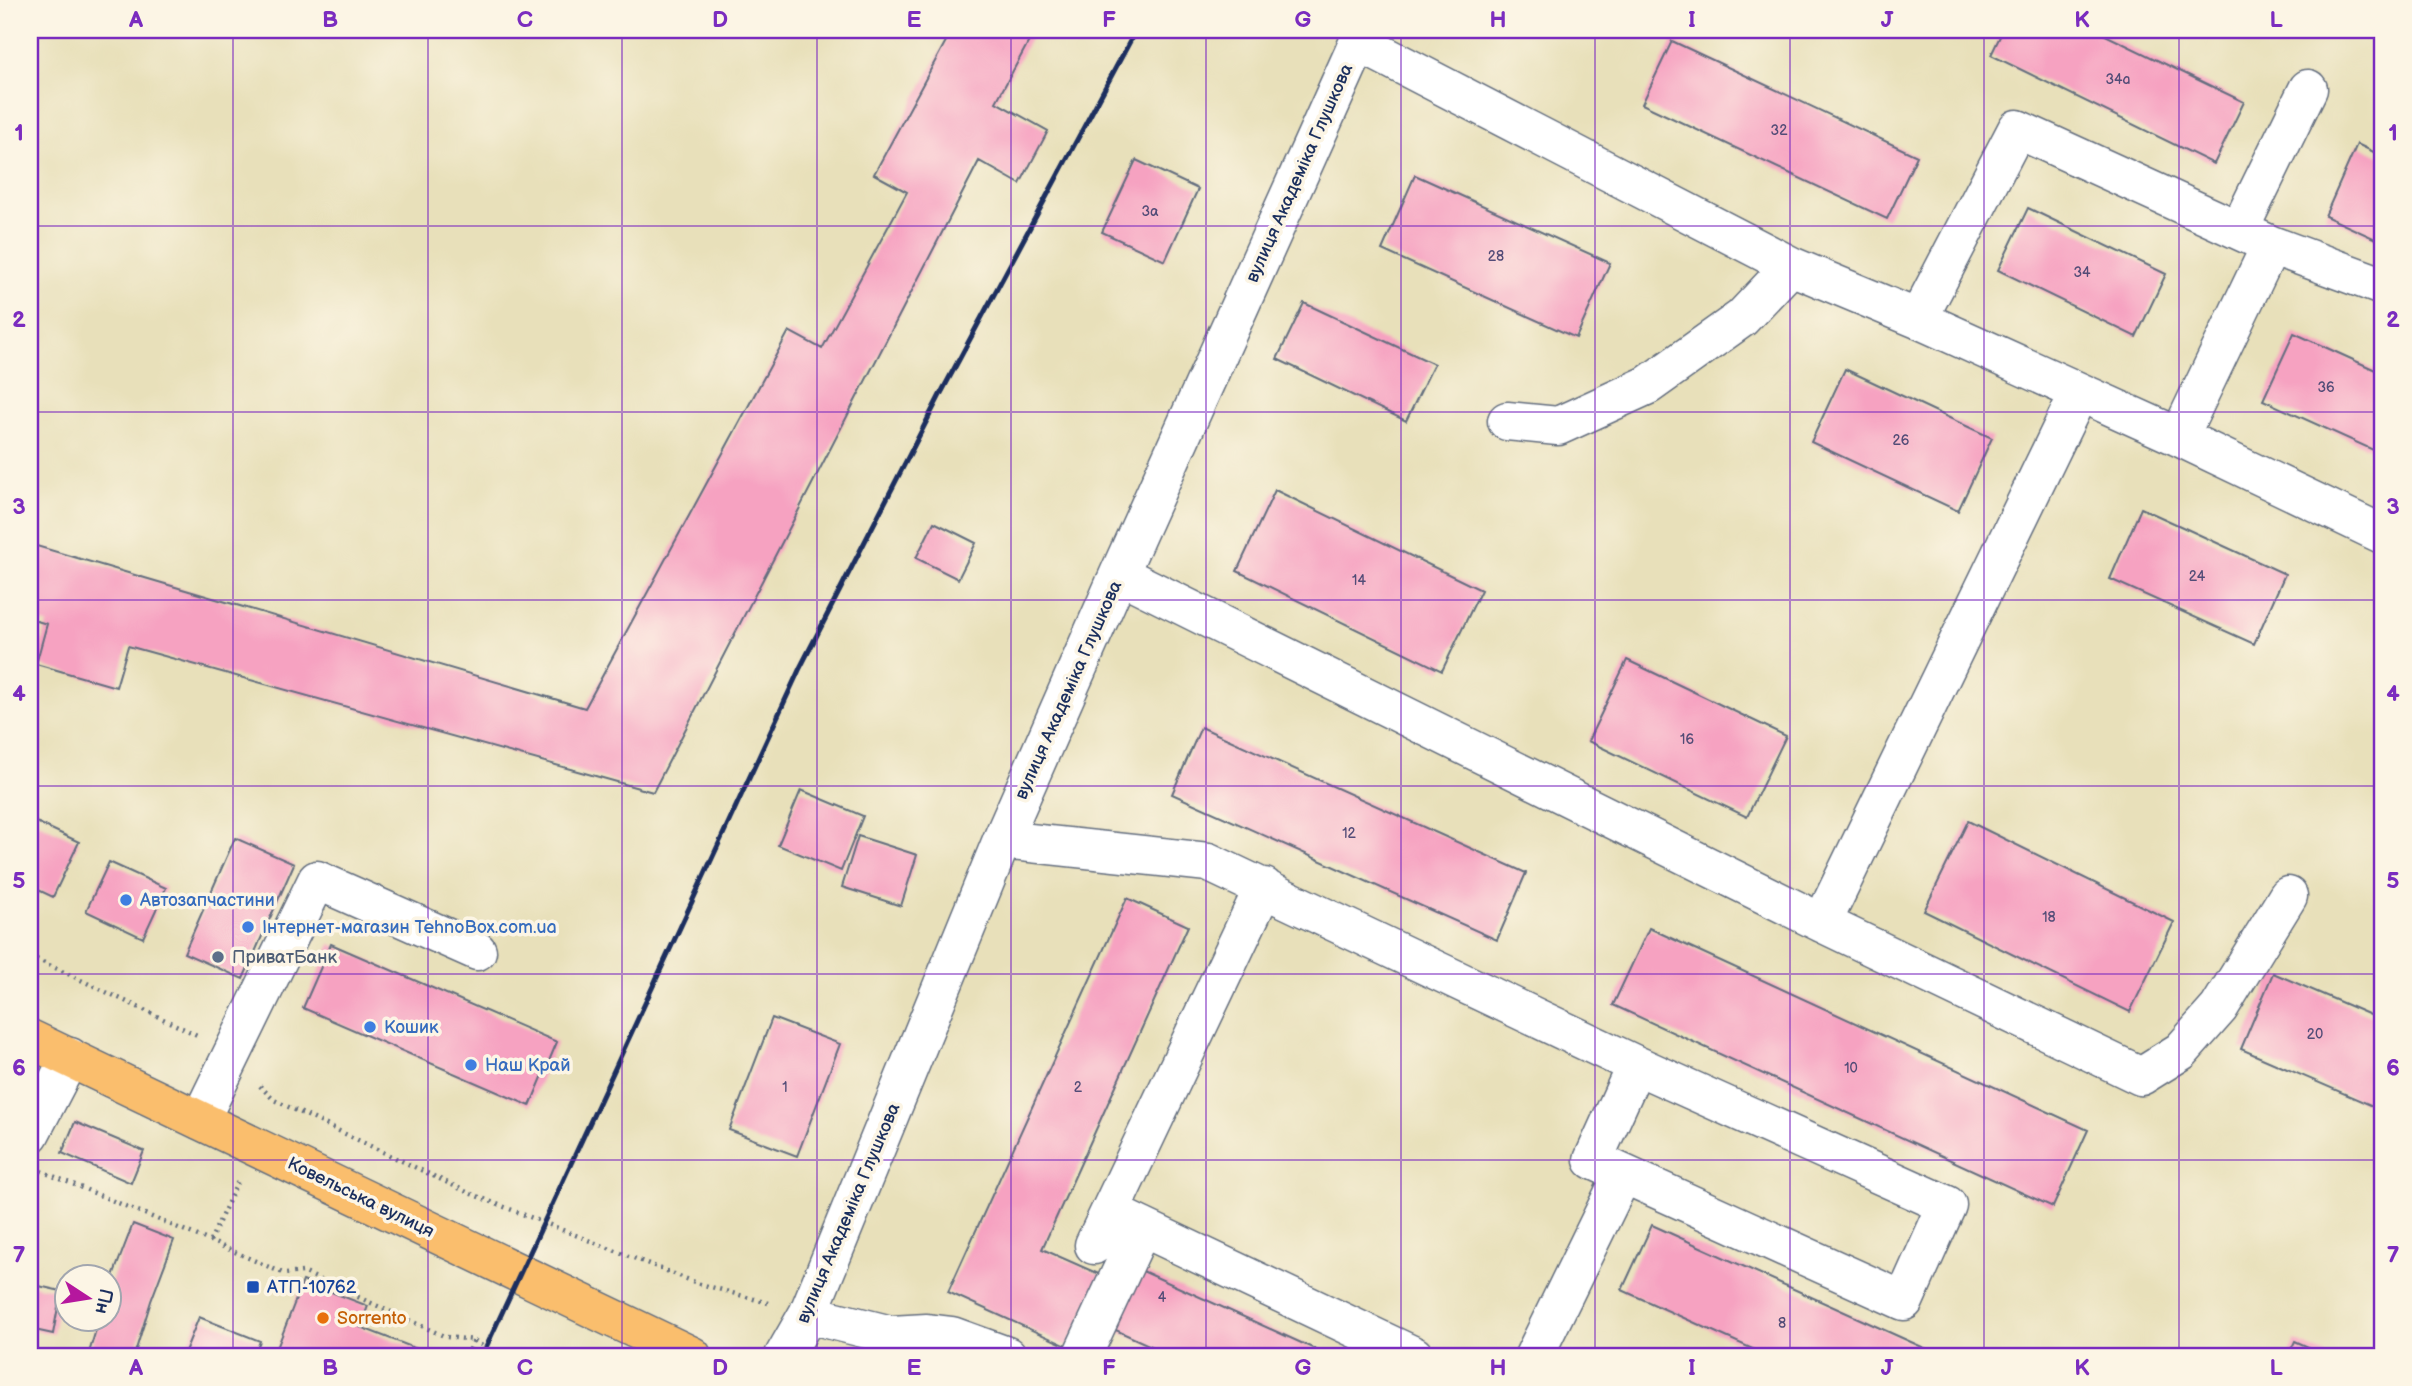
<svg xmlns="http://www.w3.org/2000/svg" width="2412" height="1386" font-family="'Balsamiq Sans',sans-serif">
<rect width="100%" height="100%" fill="#fcf5e5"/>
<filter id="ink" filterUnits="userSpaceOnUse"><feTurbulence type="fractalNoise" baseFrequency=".0143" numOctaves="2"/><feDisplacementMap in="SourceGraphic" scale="14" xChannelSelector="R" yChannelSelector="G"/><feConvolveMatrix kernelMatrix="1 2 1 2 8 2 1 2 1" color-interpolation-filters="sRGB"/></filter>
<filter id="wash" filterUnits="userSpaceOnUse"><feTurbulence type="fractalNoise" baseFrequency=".00686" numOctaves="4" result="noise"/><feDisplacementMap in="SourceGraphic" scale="28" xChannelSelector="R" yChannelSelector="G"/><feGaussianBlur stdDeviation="1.57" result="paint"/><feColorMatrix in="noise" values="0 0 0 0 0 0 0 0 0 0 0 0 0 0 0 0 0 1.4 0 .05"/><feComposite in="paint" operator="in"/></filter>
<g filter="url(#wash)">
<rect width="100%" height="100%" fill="#e8e0ba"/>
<g id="blocks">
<path fill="#f6a2c1" d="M952,30H1035L996,102L1048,131L1020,184L979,161L653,792L128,646L116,687L36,664L47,624L30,619V544L585,708L789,331L822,349L907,192L874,174Z
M2003,30H2095L2244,102L2214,164L1991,55Z
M2366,30H2382V37Z
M1672,41L1917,156L1887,219L1642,104Z
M2357,144L2382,156V242L2325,216Z
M1136,160L1198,189L1165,261L1102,232Z
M1415,175L1610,263L1576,338L1382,250Z
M2028,208L2166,274L2136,337L1998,270Z
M1304,303L1434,364L1406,421L1277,359Z
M2294,333L2382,373V454L2263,400Z
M1845,369L1992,438L1958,511L1811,442Z
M1275,490L1481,590L1442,671L1237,571Z
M2141,508L2285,574L2254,644L2110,579Z
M934,522L976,543L958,579L916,558Z
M1627,660L1786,736L1747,817L1588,741Z
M1201,727L1526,873L1497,940L1172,794Z
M801,790L863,816L841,871L778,845Z
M30,819L79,842L53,897L30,886Z
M1968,821L2174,922L2130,1012L1924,911Z
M858,836L917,855L901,906L842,887Z
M235,838L294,864L243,979L184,953Z
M109,862L166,888L143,938L86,911Z
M1127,898L1188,926L1042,1249L1101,1275L1069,1347L948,1292Z
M1649,928L2088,1130L2053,1207L1613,1005Z
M331,944L557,1042L530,1106L303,1008Z
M2273,973L2382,1020V1110L2241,1049Z
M772,1018L840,1044L797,1156L729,1130Z
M75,1122L144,1151L131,1183L62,1153Z
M133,1224L174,1240L151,1301L134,1356H88L99,1320H108V1289Z
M1652,1225L1942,1356H1768L1622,1290Z
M1136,1268L1330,1356H1173L1109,1327Z
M303,1281L368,1306L360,1327L435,1356H274Z
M30,1284L61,1291L53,1334L30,1329Z
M199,1317L260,1341L254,1356H190L184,1354Z
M2295,1341L2328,1356H2288Z"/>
</g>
</g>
<g filter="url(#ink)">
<use href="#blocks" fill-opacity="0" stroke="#636d7e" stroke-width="2"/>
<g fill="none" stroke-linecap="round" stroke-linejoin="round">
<defs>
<path id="minor" d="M1358,42L1791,266L1918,319L2179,437L2382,534
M2239,230L2308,89
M1918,319L2017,129L2271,245L2382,286
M1507,421L1558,426L1648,385L1742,318L1791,266
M2179,437L2271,245
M1119,574L1822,923L2141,1076L2181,1051L2219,1008L2288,896
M1002,840L1208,862L1636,1065L1947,1205L1904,1301L1593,1160L1636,1065
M1822,923L2079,393
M200,1120L317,880L477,951
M30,1134L70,1057
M1110,1212L1414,1356
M1094,1245L1264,887
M808,1314L891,1335L927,1333L952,1336L1007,1356
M784,1356L808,1314L1002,840L1119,574L1364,30
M1082,1356L1142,1227
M1534,1356L1623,1174"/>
<path id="major" d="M30,1039L692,1356"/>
</defs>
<use href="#minor" stroke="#636d7e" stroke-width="41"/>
<use href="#major" stroke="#636d7e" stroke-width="41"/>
<path stroke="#636d7e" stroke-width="4.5" stroke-dasharray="2 5" stroke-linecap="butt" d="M30,956L197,1035
M260,1086L274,1100L469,1193L697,1283L768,1303
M41,1171L210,1241L285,1274L303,1272L446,1337L474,1340L496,1356
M210,1241L238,1181
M467,1356L474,1340"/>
<use href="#minor" stroke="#fff" stroke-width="38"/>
<use href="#major" stroke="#fabe6d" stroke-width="38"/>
<path stroke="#1b2f5e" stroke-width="5" d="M482,1356L800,668L940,395L1136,30"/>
</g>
</g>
<path fill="none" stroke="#7b2cbf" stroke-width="2" stroke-opacity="0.55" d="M233,30V1356M428,30V1356M622,30V1356M817,30V1356M1011,30V1356M1206,30V1356M1401,30V1356M1595,30V1356M1790,30V1356M1984,30V1356M2179,30V1356M30,226H2382M30,412H2382M30,600H2382M30,786H2382M30,974H2382M30,1160H2382"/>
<g fill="#3f7fe0" stroke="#fcf5e5" stroke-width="2.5">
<circle cx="126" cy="900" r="7"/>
<circle cx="248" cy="927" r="7"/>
<circle cx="370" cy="1027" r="7"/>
<circle cx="471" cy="1065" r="7"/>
</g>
<circle fill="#5c6f8a" stroke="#fcf5e5" stroke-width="2.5" cx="218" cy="957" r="7"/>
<rect fill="#1a4fb4" stroke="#fcf5e5" stroke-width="2.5" x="246" y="1280" width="14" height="14" rx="3.5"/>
<circle fill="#e8710a" stroke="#fcf5e5" stroke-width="2.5" cx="323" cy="1318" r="7"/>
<g text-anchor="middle" stroke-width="7" stroke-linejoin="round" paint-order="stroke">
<g font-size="14" fill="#524c77">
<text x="2118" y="84">34a</text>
<text x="1779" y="135">32</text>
<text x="1150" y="216">3а</text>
<text x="1496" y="261">28</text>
<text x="2082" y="277">34</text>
<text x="2326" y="392">36</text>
<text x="1901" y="445">26</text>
<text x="2197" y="581">24</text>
<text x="1359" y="585">14</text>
<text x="1687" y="744">16</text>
<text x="1349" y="838">12</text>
<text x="2049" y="922">18</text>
<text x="2315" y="1039">20</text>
<text x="1851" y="1073">10</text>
<text x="785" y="1092">1</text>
<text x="1078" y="1092">2</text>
<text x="1162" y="1302">4</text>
<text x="1782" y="1328">8</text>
</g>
<g font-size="18" fill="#1b2f5e" stroke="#fcf5e5">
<text transform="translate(1299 173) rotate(-66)" y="6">вулиця Академіка Глушкова</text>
<text transform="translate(1068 690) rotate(-66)" y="6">вулиця Академіка Глушкова</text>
<text transform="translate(361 1197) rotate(26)" y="6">Ковельська вулиця</text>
<text transform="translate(848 1213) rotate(-67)" y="6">вулиця Академіка Глушкова</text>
</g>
<g font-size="18" fill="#366cbe" stroke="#fcf5e5" text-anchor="start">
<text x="140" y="906">Автозапчастини</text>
<text x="262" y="933">Інтернет-магазин TehnoBox.com.ua</text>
<text x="384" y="1033">Кошик</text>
<text x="485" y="1071">Наш Край</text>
</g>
<g font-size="18" fill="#4e5e75" stroke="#fcf5e5" text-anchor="start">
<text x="232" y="963">ПриватБанк</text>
</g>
<g font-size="18" fill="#164399" stroke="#fcf5e5" text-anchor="start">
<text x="267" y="1293">АТП-10762</text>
</g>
<g font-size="18" fill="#c56008" stroke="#fcf5e5" text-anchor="start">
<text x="337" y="1324">Sorrento</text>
</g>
</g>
<rect width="2412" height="1386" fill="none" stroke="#fcf5e5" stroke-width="77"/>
<g transform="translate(88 1298) rotate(102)"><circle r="33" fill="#fcf5e5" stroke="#a2a6af" stroke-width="2"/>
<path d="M0-5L12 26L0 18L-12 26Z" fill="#b5179e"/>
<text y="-10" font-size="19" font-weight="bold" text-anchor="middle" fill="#1b2f5e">Пн</text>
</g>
<rect x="38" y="38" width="2336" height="1310" fill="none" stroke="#7b2cbf" stroke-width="2.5"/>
<g font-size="23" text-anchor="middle" font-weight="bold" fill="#7b2cbf">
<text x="136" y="27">A</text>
<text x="330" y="27">B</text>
<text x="525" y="27">C</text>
<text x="720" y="27">D</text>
<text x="914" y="27">E</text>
<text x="1109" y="27">F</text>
<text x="1303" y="27">G</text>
<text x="1498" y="27">H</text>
<text x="1692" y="27">I</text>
<text x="1887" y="27">J</text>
<text x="2082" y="27">K</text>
<text x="2276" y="27">L</text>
<text x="19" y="140">1</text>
<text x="2393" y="140">1</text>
<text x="19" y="327">2</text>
<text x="2393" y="327">2</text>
<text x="19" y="514">3</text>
<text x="2393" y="514">3</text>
<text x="19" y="701">4</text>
<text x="2393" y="701">4</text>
<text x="19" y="888">5</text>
<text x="2393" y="888">5</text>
<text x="19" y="1075">6</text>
<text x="2393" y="1075">6</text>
<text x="19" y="1262">7</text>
<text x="2393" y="1262">7</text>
<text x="136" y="1375">A</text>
<text x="330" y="1375">B</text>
<text x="525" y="1375">C</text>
<text x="720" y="1375">D</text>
<text x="914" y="1375">E</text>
<text x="1109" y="1375">F</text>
<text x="1303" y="1375">G</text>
<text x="1498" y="1375">H</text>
<text x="1692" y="1375">I</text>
<text x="1887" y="1375">J</text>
<text x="2082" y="1375">K</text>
<text x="2276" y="1375">L</text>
</g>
</svg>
